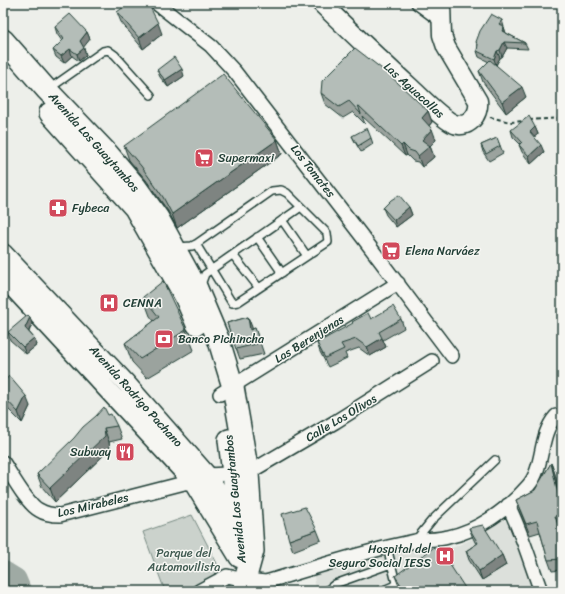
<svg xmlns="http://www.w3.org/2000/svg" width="565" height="594" font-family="Sriracha,sans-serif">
<rect width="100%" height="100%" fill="#edefea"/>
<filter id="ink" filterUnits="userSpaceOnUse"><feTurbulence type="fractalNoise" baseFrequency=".025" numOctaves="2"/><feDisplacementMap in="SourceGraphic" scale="8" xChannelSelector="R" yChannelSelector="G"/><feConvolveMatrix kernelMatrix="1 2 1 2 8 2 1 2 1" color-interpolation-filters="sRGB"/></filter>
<g filter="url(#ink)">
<path fill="#dce0db" d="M502,519L513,525L538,591H316L313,569L390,548H452L474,538Z"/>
<path fill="#cbd2cc" stroke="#758880" d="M192,515L223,575L181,591H165L143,532Z"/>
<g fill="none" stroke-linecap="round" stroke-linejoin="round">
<path stroke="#9faaa4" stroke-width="21" d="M3,571L16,579L21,591"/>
<defs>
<path id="lane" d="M49,89L103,51L108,50L115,55L151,95
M282,220L307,256
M257,237L282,273
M196,244L232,303L238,302L328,242L327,233L301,207
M177,247L192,246L196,244L272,191L281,190L287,193L301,207L205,274L202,282L203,287
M233,255L259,288
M415,541L432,520L495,460
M329,591L330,588L335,584L391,564
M381,591L393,586L396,583L387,547"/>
<path id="street" d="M156,3L211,46L235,72L364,239L452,356
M418,3L441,20
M220,394L398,283
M3,462C11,474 27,504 39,510C45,514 53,515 60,515L192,481L207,475L248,473L335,422L432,361
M508,505C522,533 530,562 541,591
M199,591L227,576L245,580L266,582C306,570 347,557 388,547C397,545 406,543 415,541C426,539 437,540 448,537C478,531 508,509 528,486C545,467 538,436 556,416L562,417"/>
<path id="secondary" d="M321,3C350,31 380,60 410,87C421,97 439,116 452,123C467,131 480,115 478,101L446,47L442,35L441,3
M3,253L125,382L207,475L226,503L253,551
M3,277L192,481L239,558"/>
<path id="primary" d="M3,40L47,90L108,154L136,187L158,218L197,289L219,341L233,387L248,473L253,551L245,580V591
M50,113L135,208L185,296L197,324
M229,440L237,507"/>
</defs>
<use href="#lane" stroke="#1f3d34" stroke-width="10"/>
<use href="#street" stroke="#1f3d34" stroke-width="16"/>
<use href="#secondary" stroke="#1f3d34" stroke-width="21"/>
<use href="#primary" stroke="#1f3d34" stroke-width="24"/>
<path stroke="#1f3d34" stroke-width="2" stroke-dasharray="4 3" stroke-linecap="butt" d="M490,117L510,122L524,121
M529,120L562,118"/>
<use href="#lane" stroke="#f6f6f2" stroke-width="7"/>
<use href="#street" stroke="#f6f6f2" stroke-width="13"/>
<use href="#secondary" stroke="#f6f6f2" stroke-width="18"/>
<use href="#primary" stroke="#f6f6f2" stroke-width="21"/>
</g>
<path fill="#9ba39e" stroke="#1f3d34" d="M117,12L162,34L143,49L121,22Z
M55,27L87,32L90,39L83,47L86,55L79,61L72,56L64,63L56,57L53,50L62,41L57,34Z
M504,27L506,33L525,43L528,49L507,48L502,57L500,58L496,65L526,97L506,113L483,82L479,71L489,62L479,57L477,51L478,46L476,42Z
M157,70L184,76L168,87L160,77Z
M321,93L428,111L432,122L429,126L436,140L430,146L434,157L422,167L418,162L413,161L407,155L405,156L362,116L365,124L353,112L343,118L325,104Z
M535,127L538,134L534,137L544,152L531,164L522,152L519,145L520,144L513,137L511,130Z
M352,136L371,138L373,144L361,152L355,142Z
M497,138L503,153L489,161L483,152L481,145Z
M277,140L282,154L177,228L168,211L146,180L129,160L124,146Z
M409,207L412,215L396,227L386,215L383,208Z
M143,297L186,330L194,350L147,378L132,362L125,343L154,321L150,316Z
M248,317L252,329L255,328L264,354L240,359L227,323Z
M371,319H401L404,328L383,340L386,347L370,356L359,348L345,353L347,358L328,367L320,352L317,343Z
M32,324L29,332L34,338L37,345L26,354L10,340L8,332Z
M3,383L30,406L22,423L7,408L3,411Z
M108,415L117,426L122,439L109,442L110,449L55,502L42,487L37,474Z
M551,463L555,474L562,505V525L558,527L562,537V570L552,571L548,560L540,532L530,535L516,500L535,490Z
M469,528L502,555L506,565L482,580L469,560L466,551L476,544L473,538Z
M317,530L321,540L293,551L289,540Z
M395,576L467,591H401Z"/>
<path fill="#7e8481" stroke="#1f3d34" d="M502,20L504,27L501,30L499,24Z
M158,23L162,34L143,49L139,38Z
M504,27L506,34L502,31Z
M87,32L90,39L83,48L80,41Z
M504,42L507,48L502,57L500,50Z
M84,48L86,55L79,61L77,54Z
M70,49L72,56L64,63L61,56Z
M497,51L500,58L496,65L494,59Z
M182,69L184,76L168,87L165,80Z
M522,87L526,97L506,113L502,102Z
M428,111L432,122L426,129L422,118Z
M535,127L538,134L532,139L530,132Z
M432,129L436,140L428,148L430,146L434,157L422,167L418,156L422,140Z
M277,140L282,154L177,228L172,214Z
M403,144L407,155L405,156L401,146Z
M541,145L544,152L531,164L529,156Z
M409,207L412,215L396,227L394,220Z
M30,317L32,324L27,335L25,328Z
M248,317L252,327L254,341L250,330Z
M34,338L37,345L26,354L23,347Z
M382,338L386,347L370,356L367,347Z
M26,396L30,406L22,423L18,412Z
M3,397H4L7,408L3,411Z
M104,428L109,442L110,449L55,502L50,488Z
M551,463L555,474L562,505V511Z
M502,555L506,565L482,580L479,571Z"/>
<path fill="#b4bdb8" stroke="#1f3d34" d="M129,3H148L158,23L139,38L117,12Z
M70,14L87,32L80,41L84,48L77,54L70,49L61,56L53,50L64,39L55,27Z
M491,14L502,20L499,24L504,27L502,31L525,43L504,42L500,50L497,51L494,59L477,51L478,44L476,42L480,31Z
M355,48L386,72L428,111L422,118L432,129L422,140L430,146L418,156L415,152L409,150L403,144L401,146L358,105L361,114L349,101L339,107L321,93L322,81Z
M174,57L182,69L165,80L157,70Z
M490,60L522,87L502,102L479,71Z
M223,74L277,140L172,214L163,197L141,166L124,146Z
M529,116L535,127L530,132L541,145L529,156L519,145L522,142L511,130Z
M367,128L371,138L358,146L352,136Z
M497,138L500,146L486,154L481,145Z
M399,195L409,207L394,220L383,208L391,200Z
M163,281L186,330L140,359L125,343L159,317L143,297Z
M393,306L401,319L379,332L382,338L367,347L356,339L341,344L344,349L325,358L317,343L353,323L352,322L368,313L371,319Z
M28,315L30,317L25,328L34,338L23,347L8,332Z
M248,317L250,330L255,328L260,343L236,349L227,323Z
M9,376L26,396L18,412L4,397H3V383Z
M104,407L108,415L111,414L117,426L104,428L105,436L50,488L37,474L74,438L83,427L96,416Z
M551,463L562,511V514L555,516L562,538V559L548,560L537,521L526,524L516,500L535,490Z
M305,507L317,530L289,540L282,514Z
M483,525L502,555L479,571L466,551L478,543L469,528Z
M437,545L467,591H405L395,576Z
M219,589V591H212Z"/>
</g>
<defs>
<symbol id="supermarket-square" viewBox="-11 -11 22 22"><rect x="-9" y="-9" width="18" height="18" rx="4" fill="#d1495b" stroke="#f6f6f2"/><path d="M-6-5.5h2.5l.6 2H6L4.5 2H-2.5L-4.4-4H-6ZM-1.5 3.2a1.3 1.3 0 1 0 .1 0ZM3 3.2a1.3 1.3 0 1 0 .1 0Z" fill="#fff"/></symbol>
<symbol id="pharmacy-square" viewBox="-11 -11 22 22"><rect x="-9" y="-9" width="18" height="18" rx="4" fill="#d1495b" stroke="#f6f6f2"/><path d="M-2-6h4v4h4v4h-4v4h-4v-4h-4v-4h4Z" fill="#fff"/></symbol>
<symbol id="hospital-square" viewBox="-11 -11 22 22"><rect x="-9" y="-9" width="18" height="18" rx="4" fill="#d1495b" stroke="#f6f6f2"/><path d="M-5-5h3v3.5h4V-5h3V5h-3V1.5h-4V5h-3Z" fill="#fff"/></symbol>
<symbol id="bank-square" viewBox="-11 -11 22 22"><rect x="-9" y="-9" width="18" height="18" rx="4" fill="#d1495b" stroke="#f6f6f2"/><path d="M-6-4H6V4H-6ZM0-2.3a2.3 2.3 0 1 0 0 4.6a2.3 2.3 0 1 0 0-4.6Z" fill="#fff"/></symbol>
<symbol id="restaurant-square" viewBox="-11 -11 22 22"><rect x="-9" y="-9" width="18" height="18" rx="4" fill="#d1495b" stroke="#f6f6f2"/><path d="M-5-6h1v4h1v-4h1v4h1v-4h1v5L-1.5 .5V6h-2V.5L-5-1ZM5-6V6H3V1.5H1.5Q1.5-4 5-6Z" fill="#fff"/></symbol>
</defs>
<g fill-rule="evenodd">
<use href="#supermarket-square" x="193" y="147" width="22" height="22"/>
<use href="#pharmacy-square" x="47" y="197" width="22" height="22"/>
<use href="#supermarket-square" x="380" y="240" width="22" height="22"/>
<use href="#hospital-square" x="98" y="292" width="22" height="22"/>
<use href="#bank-square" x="153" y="328" width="22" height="22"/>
<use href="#restaurant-square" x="114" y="441" width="22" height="22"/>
<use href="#hospital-square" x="434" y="545" width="22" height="22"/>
</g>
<g text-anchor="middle" stroke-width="3" stroke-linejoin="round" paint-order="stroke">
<g font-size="12" fill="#1f3d34" stroke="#f6f6f2">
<text transform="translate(414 90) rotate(42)" y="4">Las Aguacollas</text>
<text transform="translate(94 142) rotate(48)" y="4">Avenida Los Guaytambos</text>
<text transform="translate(313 171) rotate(52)" y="4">Los Tomates</text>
<text transform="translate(309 339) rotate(-32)" y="4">Las Berenjenas</text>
<text transform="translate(136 396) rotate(48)" y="4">Avenida Rodrigo Pachano</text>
<text transform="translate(341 418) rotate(-31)" y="4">Calle Los Olivos</text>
<text transform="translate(235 499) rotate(-96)" y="4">Avenida Los Guaytambos</text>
<text transform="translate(93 505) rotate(-13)" y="4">Los Mirabeles</text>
</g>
<g font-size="12" fill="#1f3d34" stroke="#f6f6f2" text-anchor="start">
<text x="218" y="162">Supermaxi</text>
<text x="72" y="212">Fybeca</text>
<text x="405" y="255">Elena Narváez</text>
<text x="123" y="307">CENNA</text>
<text x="178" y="343">Banco Pichincha</text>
<text x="111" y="456" text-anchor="end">Subway</text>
<text x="431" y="553" text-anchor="end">Hospital del<tspan x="431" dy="14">Seguro Social IESS</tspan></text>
</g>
<g font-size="12" fill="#415b52" stroke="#f6f6f2">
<text x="184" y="557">Parque del<tspan x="184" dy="14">Automovilista</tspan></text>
</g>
</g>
<rect width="565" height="594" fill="none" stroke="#f6f6f2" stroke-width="16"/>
<rect x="8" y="8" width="549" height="578" fill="none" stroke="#1f3d34" stroke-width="1.5" filter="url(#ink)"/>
</svg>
